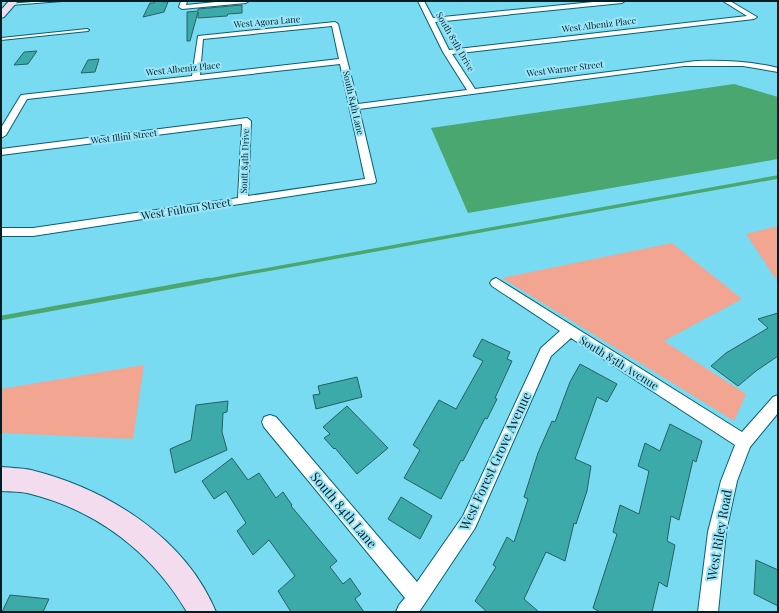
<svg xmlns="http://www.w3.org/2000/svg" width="779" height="613" font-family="'Playfair Display',serif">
<rect width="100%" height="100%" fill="#79dbf2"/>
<path fill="#f2a591" d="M778,226V279H776L746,234Z
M672,243L742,299L664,341L746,394L734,421L502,278Z
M144,365L133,439L1,433V389Z"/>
<path fill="#4aa770" d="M734,84L778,97V159L468,213L431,128Z"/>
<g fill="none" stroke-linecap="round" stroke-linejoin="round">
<path stroke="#4aa770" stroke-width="3.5" d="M204,281L778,177"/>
<path stroke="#4aa770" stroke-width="4.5" d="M1,318L209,280"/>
</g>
<path fill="#3daaaa" stroke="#286060" d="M155,1L168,2L164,12L143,17L150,3H154Z
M242,5V13L228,14L227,16L198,18V12L190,41H187V12L198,11V9Z
M37,51L28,64L14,65L24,52Z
M99,59L95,72L81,73L88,60Z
M778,313V356L756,371L738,386L711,366L726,353L768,328L758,319Z
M482,339L510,352L507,359L512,361L495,398L497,399L487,419L485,418L463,461L461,460L441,499L404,478L420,450L413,445L439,400L456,409L483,361L473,356Z
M580,364L617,384L607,402L597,397L575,459L591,466L587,491L576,524L574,523L565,561L546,552L524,599L539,612H487L475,601L496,567L493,565L507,537L514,542L528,499L524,497L538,453L552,421L555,422L570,382Z
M357,377L362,397L316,409L313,395L320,394L318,386Z
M228,401L227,412L223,413L222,432L227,450L175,473L170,449L191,440L196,405Z
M347,406L388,448L357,474L335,448L334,449L324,438L330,434L323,427Z
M670,424L702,441L696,462L693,460L679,520L671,516L667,541L675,545L667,587L659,582L652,612H600L593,608L617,534L613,532L620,505L639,514L649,471L638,466L645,443L660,451Z
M232,458L248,480L259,473L276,498L283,492L292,505L291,506L337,561L330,567L343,584L350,578L361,594L355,599L364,612H291L278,591L295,576L269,540L253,555L237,531L246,523L226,491L214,499L202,481Z
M401,497L432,516L420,539L388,519Z
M756,560L778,570V606L754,594Z
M10,595L49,599L43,612H2Z"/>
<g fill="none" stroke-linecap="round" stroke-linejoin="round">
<defs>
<path id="lane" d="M44,1H62L11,5L9,4Z
M87,29L89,30L88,31L1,40V38Z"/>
<path id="street" d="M181,1H187L186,5L226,1H249L246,3L182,9L179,7Z
M418,1H424L433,18L603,1H625L622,3L435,22L449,50L747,16L723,1H730L757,17L754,19L452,54L475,89L696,61C724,60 751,61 778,68V72L743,66H684L359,109L376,181L375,183L33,236H1V228H33L238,198L242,124L1,155V149L247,118L251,121L248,196L365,179L340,64L27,99L6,135L1,138V128L21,95L192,76L198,36L335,22L338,24L358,104L467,90L443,52ZM332,26L339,59L200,75L203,39Z
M496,278L742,432L773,397L778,395V413L750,447L737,481L726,532L718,612H698L708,532L721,481L735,445L571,338L551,356L475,528L419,612H396L399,605L405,598L264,427L262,422L264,417L270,415L276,417L417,582L463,516L541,348L560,331L492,286L490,283L492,280Z"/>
<path id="secondary" d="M9,1H18L4,17L1,18V10Z
M1,467C11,468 22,468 31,470C107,489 185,537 216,612H187C152,553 98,511 31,494C21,491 11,492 1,491Z"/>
</defs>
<use href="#lane" stroke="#056071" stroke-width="2"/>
<use href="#street" stroke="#056071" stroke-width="2"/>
<use href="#secondary" stroke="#056071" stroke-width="2"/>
<use href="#lane" fill="#fff" fill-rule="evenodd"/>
<use href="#street" fill="#fff" fill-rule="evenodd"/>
<use href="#secondary" fill="#f2dcee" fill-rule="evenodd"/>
</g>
<g text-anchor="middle" stroke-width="4" stroke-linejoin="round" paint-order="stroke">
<g font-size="9" fill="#001e24" stroke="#9ae5f8">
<text transform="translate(267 22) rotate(-5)" y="3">West Agora Lane</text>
<text transform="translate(599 25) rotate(-7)" y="3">West Albeniz Place</text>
<text transform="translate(455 42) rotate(60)" y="3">South 85th Drive</text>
<text transform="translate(183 69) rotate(-6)" y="3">West Albeniz Place</text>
<text transform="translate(565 69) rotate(-7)" y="3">West Warner Street</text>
<text transform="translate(353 103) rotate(77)" y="3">South 84th Lane</text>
<text transform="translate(124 137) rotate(-7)" y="3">West Illini Street</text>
<text transform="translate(245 161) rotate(-88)" y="3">Soutt 84th Drive</text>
</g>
<g font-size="11" fill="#001e24" stroke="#9ae5f8">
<text transform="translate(186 209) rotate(-9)" y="4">West Fulton Street</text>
<text transform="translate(619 363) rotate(32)" y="4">South 85th Avenue</text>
</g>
<g font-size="13" fill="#001e24" stroke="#9ae5f8">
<text transform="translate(495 461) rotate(-65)" y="5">West Forest Grove Avenue</text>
<text transform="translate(344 510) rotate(50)" y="5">South 84th Lane</text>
<text transform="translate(719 535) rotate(-80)" y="5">West Riley Road</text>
</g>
</g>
<rect width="779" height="613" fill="none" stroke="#001e24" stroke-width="4"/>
</svg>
